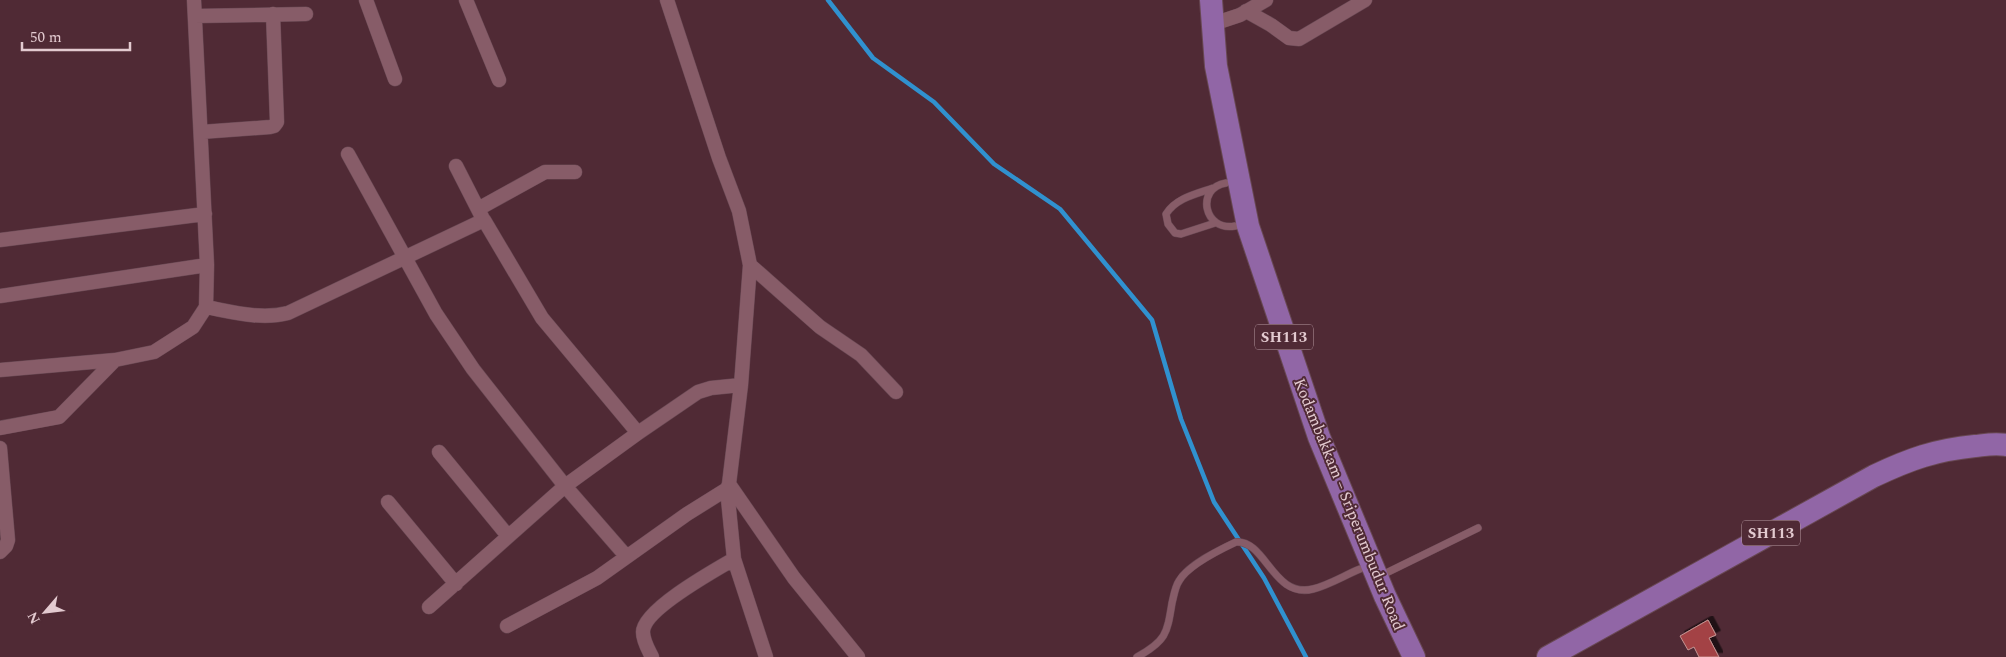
<svg xmlns="http://www.w3.org/2000/svg" width="2006" height="657" font-family="Spectral,serif">
<defs>
<filter id="shadow"><feDropShadow dx="4.5" dy="-4.5" stdDeviation="0" flood-color="#0009"/></filter>
</defs>
<rect width="100%" height="100%" fill="#502a35"/>
<g fill="none" stroke-linecap="round" stroke-linejoin="round">
<path stroke="#3091cf" stroke-width="4.5" d="M828,0L873,58L934,102L994,164L1060,209L1152,320L1181,419L1214,502L1264,578L1306,657"/>
</g>
<path fill="#a34345" stroke="#c59593" filter="url(#shadow)" d="M1708,620L1716,635L1709,638L1719,657H1699L1694,647L1688,650L1680,636Z"/>
<g fill="none" stroke-linecap="round" stroke-linejoin="round">
<defs>
<path id="service" d="M1226,183C1195,188 1204,232 1235,226
M1213,188C1196,194 1176,198 1166,214L1168,224L1175,233L1181,234L1215,223
M1380,576L1478,528
M1137,657C1166,641 1167,634 1172,603C1174,595 1175,587 1179,581C1188,565 1219,550 1236,542C1266,540 1273,599 1313,589C1329,585 1345,575 1360,569"/>
<path id="minor" d="M366,0L395,79
M466,0L499,80
M667,0L719,158L739,211L750,265L741,385L729,484L727,489L734,559L766,657
M1246,11L1271,25L1289,38L1299,39L1365,0
M195,16L306,14
M1213,24L1240,15L1266,0
M201,132L270,127L274,126L277,122L273,14
M348,154L436,314L473,369L565,486L626,556
M456,166L482,217
M478,209L545,172H575
M0,240L205,214
M750,265L820,327L861,355L896,392
M0,296L207,265
M206,307C233,312 261,320 288,313L484,220L542,318L638,433
M0,370L115,360
M0,428L59,417L115,360L154,352L193,327L206,307L207,265L194,0
M0,448L8,540L6,546L0,552
M439,452L508,536
M729,484L794,578L858,657
M388,502L456,584
M429,607L565,486L638,433L698,392L711,388L741,385
M507,626L597,578L687,514L727,489
M652,657C648,649 643,641 643,632C643,610 715,570 734,559"/>
<path id="primary" d="M1211,0L1216,66L1248,226L1319,437L1385,596L1414,657
M1548,657L1874,476C1910,459 1935,450 1975,446C1985,445 1995,443 2006,445"/>
</defs>
<use href="#service" stroke="#684853" stroke-width="8"/>
<use href="#minor" stroke="#684853" stroke-width="15"/>
<use href="#primary" stroke="#684853" stroke-width="24"/>
<use href="#service" stroke="#875c68" stroke-width="7"/>
<use href="#minor" stroke="#875c68" stroke-width="14"/>
<use href="#primary" stroke="#9166a6" stroke-width="22"/>
</g>
<g text-anchor="middle" stroke-width="4" stroke-linejoin="round" paint-order="stroke">
<g fill="#502a35" stroke="#b79aa2" stroke-width="1">
<rect x="1255" y="324.5" width="58" height="25" rx="4"/>
<rect x="1742" y="520.5" width="58" height="25" rx="4"/>
</g>
<g font-size="15" font-weight="bold" fill="#e3cad0">
<text x="1284" y="342">SH113</text>
<text x="1771" y="538">SH113</text>
</g>
<g font-size="16" fill="#e3cad0" stroke="#502a35">
<text transform="translate(1350 504) rotate(68)" y="6">Kodambakkam – Sriperumbudur Road</text>
</g>
</g>
<g transform="translate(45 612) rotate(242)" stroke="#502a35" stroke-width="4" paint-order="stroke">
<path d="M0-4L9 19L0 12L-9 19Z" fill="#e3cad0"/>
<text y="-8" font-size="14" font-weight="bold" text-anchor="middle" fill="#e3cad0">N</text>
</g>
<path d="M22 42v8h108v-8" fill="none" stroke="#e3cad0" stroke-width="2.5"/>
<text x="30" y="42" font-size="15" fill="#e3cad0" stroke="#502a35" stroke-width="4" paint-order="stroke">50 m</text>
</svg>
